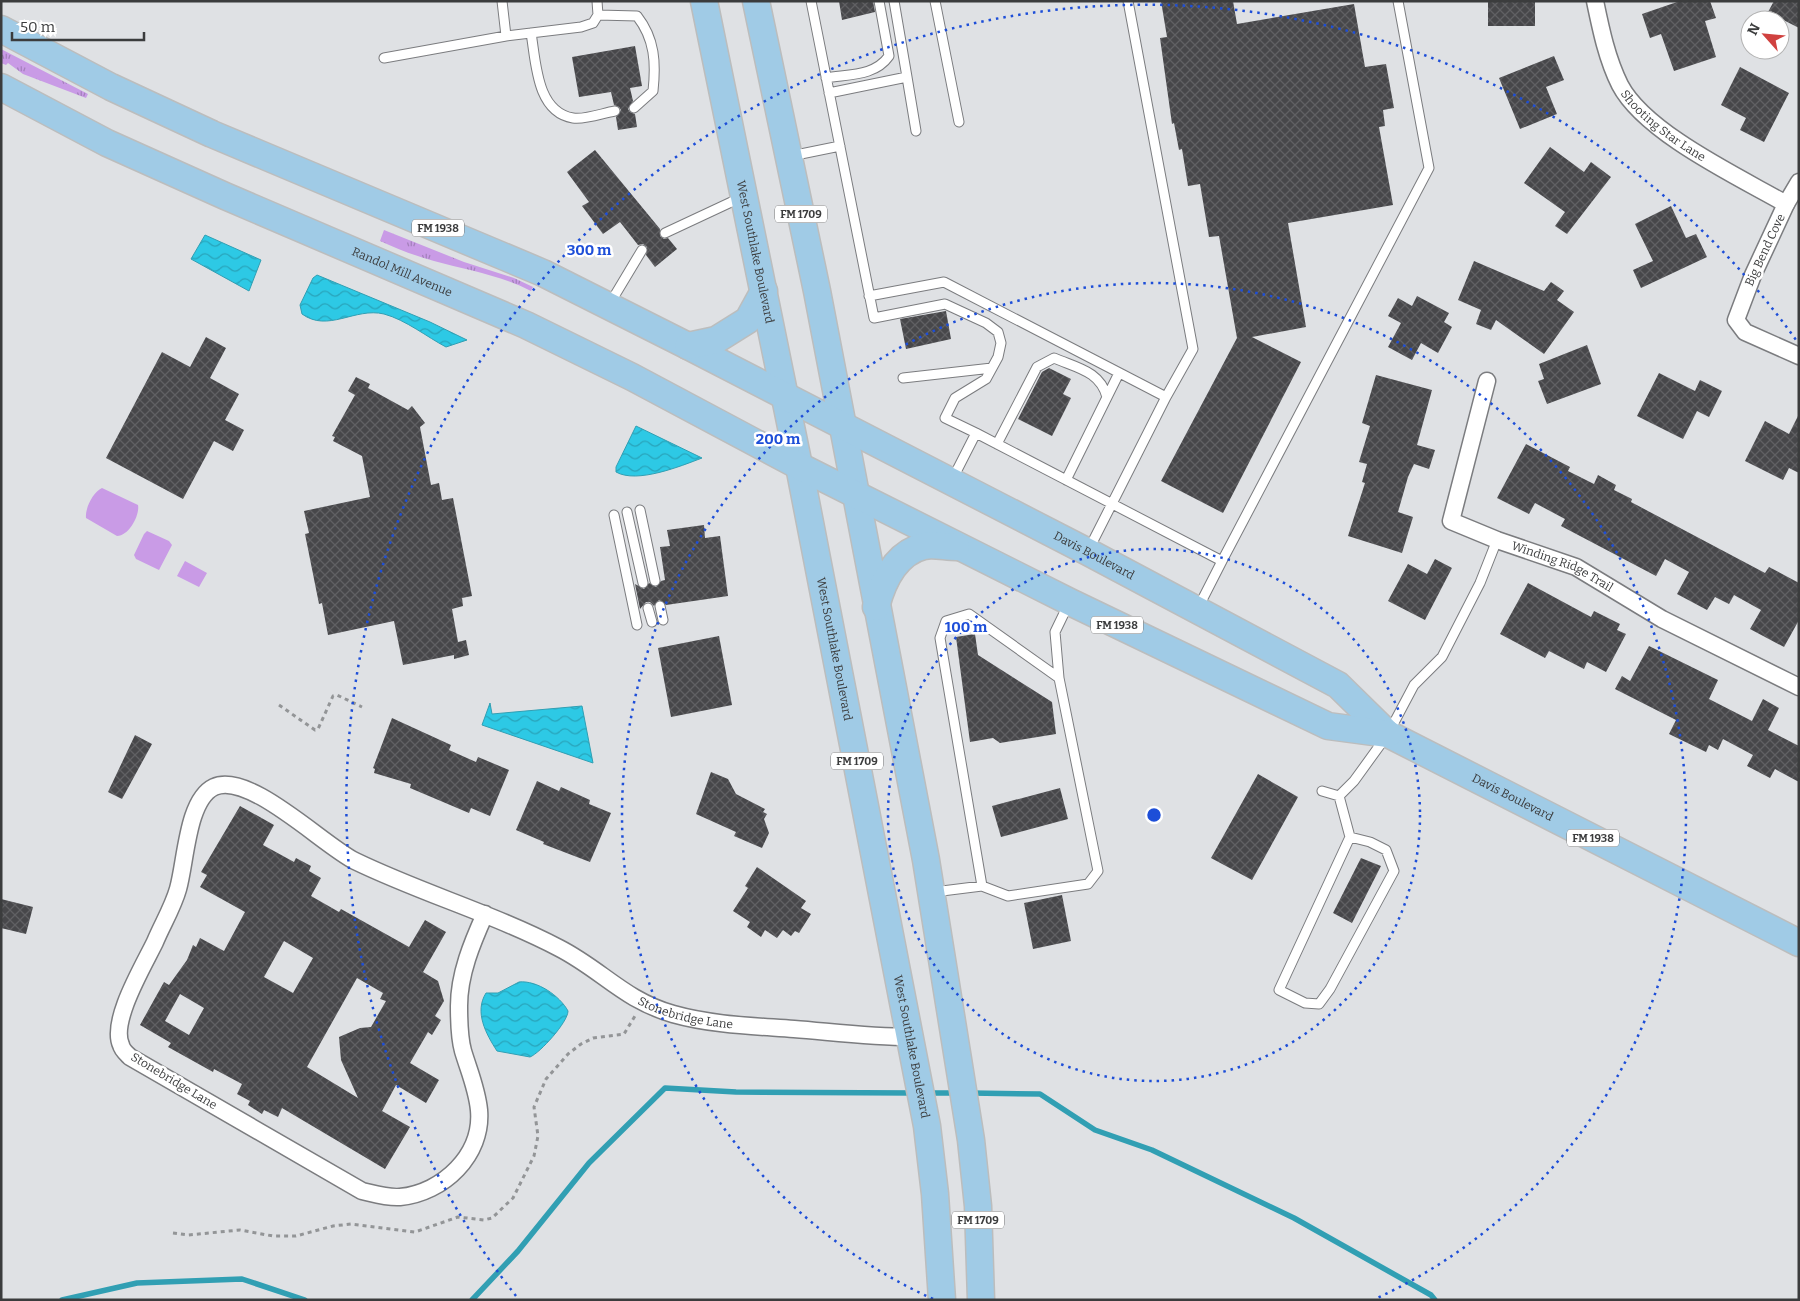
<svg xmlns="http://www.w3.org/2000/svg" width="1800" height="1301" font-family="Bitter,serif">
<defs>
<pattern id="grass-tufts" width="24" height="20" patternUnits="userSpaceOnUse" patternTransform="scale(1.25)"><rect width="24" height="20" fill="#c99be6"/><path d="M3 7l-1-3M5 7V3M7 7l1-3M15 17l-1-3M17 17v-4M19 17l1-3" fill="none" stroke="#a480bc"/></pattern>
<pattern id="water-waves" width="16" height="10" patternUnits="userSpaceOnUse" patternTransform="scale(1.25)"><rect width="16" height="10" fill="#2dc9e5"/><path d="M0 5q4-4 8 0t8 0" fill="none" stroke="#28a4bb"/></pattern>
<pattern id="building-cross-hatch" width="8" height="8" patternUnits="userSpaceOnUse" patternTransform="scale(1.25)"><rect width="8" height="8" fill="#47474a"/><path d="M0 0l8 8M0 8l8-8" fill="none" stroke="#606063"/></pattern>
</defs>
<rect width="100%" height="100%" fill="#dfe1e4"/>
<path fill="url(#grass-tufts)" d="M1,49L88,94L86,98L23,74L8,63L6,65L1,63Z
M384,230L464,262L514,278L533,287L531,291C500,275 467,270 434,261C416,256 397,249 380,241Z"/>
<path fill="#c99be6" d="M102,488L138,505C140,515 129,536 117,536L86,518C85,508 93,492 102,488Z
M147,531L169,541L172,545L159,570L136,559L134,555L144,534Z
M185,561L207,573L199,587L177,576Z"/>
<path fill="url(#water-waves)" stroke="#319fb3" d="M205,235L261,260L249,291L191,259Z
M317,275L430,322L467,340L446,347C427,337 406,320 384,314C355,307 328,333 302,314L300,305L313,278Z
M636,426L702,458C681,466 637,484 616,472V467Z
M490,703L492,714L582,706L593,763L482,725Z
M519,982C537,980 560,996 568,1011C568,1022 540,1053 530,1057L497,1051C486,1034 474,1012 486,993H498Z"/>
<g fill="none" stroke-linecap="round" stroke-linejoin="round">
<path stroke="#319fb3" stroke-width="5.5" d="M927,1093H956
M970,1093L1040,1094L1095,1130L1152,1150L1294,1218L1431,1295L1435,1300
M62,1300L137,1283L242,1279L305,1300
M472,1300L518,1251L589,1163L665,1088L736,1092L913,1093"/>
</g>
<path fill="url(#building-cross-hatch)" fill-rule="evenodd" d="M839,1H873L875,12L842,20Z
M1161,1H1233L1237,24L1354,4L1365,67L1386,64L1394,108L1383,110L1385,126L1379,127L1393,205L1288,223L1306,327L1252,337L1301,362L1223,513L1161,481L1237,338L1219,236L1209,237L1200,184L1188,186L1182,149L1179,150L1174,123L1172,124L1160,38L1167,37Z
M1488,1H1535V26H1488Z
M1680,1H1710L1716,18L1705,21L1716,57L1674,71L1661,34L1650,38L1642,14Z
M1774,1H1799V28L1768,12Z
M635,46L642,86L630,88L633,101L628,109L630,112L635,114L637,127L618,130L616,117L621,110L619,107L614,105L611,92L579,97L572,57Z
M1554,56L1564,80L1546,87L1557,114L1520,129L1499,78Z
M1740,67L1789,93L1764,142L1740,130L1746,118L1721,105Z
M1550,147L1584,172L1591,162L1611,177L1567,234L1555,226L1565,212L1524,183Z
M595,150L660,229V236L664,239L668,238L677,249L655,267L646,255L647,247L643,244L638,245L620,222L603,234L582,206L589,202L567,172Z
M1671,206L1686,238L1696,234L1707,257L1641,288L1633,270L1653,261L1635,224Z
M1474,261L1544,291L1551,282L1564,291L1557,300L1574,312L1544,354L1496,320L1491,330L1476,324L1481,310L1458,300Z
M1417,296L1449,313L1444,322L1452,327L1438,353L1421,343L1412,360L1388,347L1401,323L1388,316L1398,298L1412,306Z
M946,311L951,339L906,349L900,319Z
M206,337L226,348L210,378L239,394L225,420L244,430L233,451L214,441L183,499L106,458L162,352L190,367Z
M1587,345L1601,384L1547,404L1538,381L1544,379L1539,364Z
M1049,368L1071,379L1063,394L1071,398L1052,436L1018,419L1042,372Z
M1659,373L1695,391L1700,380L1722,391L1709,417L1697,411L1683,439L1637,416Z
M1376,375L1432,390L1417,445L1435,450L1429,469L1414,464L1408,477L1398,512L1413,517L1402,553L1348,536L1365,483L1362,482L1367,464L1359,462L1370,426L1362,423Z
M356,377L370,384L368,388L408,410L412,406L425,423L420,427L431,485L439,483L442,500L453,498L472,596L462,598L463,606L452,609L458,642L466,640L469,655L454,659V655L403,665L394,621L328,635L322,603L319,604L305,534L309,533L304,511L370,497L362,456L333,441L335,437L332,436L355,395L348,391Z
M1799,414V473L1789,468L1783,480L1745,461L1765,421L1789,434Z
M1526,444L1570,467L1568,471L1594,484L1598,475L1616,485L1614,490L1632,499L1631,502L1765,573L1769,567L1799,583V620L1784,647L1750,629L1761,610L1734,595L1729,604L1715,597L1707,610L1677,594L1689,572L1665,559L1656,576L1561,526L1565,519L1535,503L1529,514L1497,498Z
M704,525L705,538L720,536L728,596L666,605L659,600L654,606L650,602H646L640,609L635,584L644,589L649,583L656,587L661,581L665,580L660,547L670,546L667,530Z
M1435,559L1452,568L1425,620L1388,601L1408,564L1427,574Z
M1528,583L1591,617L1594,611L1620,624L1617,630L1626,634L1606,672L1587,662L1584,669L1549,651L1545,658L1500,634Z
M975,634L978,655L1052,702L1056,734L1000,743L993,738L970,742L956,637Z
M719,636L732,705L671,717L658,648Z
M1649,646L1718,680L1709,699L1752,721L1763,699L1779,708L1768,730L1799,746V782L1775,769L1770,778L1747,766L1753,755L1723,739L1718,750L1709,745L1706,752L1669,734L1676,720L1615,689L1622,676L1630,681Z
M392,718L451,745L449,750L476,762L478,757L509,770L490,816L471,808L469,813L410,788L411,784L374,773L375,769L373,768Z
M135,735L152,744L122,799L108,792Z
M711,772L728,779L736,794L765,809L763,812L767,814L764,819L769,833L762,848L734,836L736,832L696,814Z
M1258,774L1298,797L1252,880L1211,858Z
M537,781L559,791L561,787L590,800L589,804L611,813L590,862L543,844L544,842L516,830Z
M1060,788L1068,819L1001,837L992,806Z
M240,806L274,825L263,845L294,862L296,858L311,866L309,871L321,878L311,896L339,912L341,909L409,947L425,920L446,932L423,972L438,981L444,1001L435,1016L441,1020L432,1035L428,1032L410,1063L439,1080L426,1103L396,1085L382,1111L410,1127L385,1169L282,1108L278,1117L264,1110L262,1114L248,1105L250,1101L237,1094L242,1084L214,1069L213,1072L168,1047L171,1043L140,1025L164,982L169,985L187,960L193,945L196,947L200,938L224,951L245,912L200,887L207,875L201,872ZM284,941L313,958L293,993L264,977ZM357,978L383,993L380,999L386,1001L371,1027L360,1028L339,1037L341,1060L358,1098L307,1067ZM180,994L204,1008L189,1035L165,1021Z
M1361,858L1381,866L1352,923L1333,913Z
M757,867L806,901L801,908L811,914L799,933L795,931L791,936L783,930L777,938L765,930L761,937L747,927L750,922L733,911L748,888L745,886Z
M1062,895L1071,941L1033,949L1024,903Z
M1,899L33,907L26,934L1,928Z"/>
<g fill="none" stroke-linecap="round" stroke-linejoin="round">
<defs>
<path id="lane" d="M811,1L874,318L945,304L986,323L998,332L1001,343L998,357L986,379L955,398L945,418L976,433L952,480
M935,1L959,122
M598,15L637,16C655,39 656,63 653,91L634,108
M531,33C536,61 536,112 573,118C585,120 603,113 615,111
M506,36L581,27L593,23L598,15L597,1
M384,58L506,36L502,1
M907,77L916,131
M826,78C850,74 875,76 889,56L879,1
M829,93L907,77L894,1
M791,156L840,146
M665,233L742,197
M869,296L944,282L1166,397
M609,305L642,250
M903,378L992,368
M976,433L1222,561L1429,168L1398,1
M997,444L1037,367L1054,358C1077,368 1100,371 1107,397
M1066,480L1119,373
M640,510L655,581
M627,512L643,583
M614,515L637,625
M1089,549L1166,397L1193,349L1128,1
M660,606L663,620
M648,608L652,622
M1198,608L1222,561
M1322,791L1339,796L1354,781L1388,734L1414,685L1442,657L1480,583L1497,540
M1339,796L1350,837L1279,990L1305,1003L1319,1004L1330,989L1394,871L1386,850L1370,842L1350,837
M982,886L940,638L946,621L969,614L1059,678
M934,892L982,886L1008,896L1088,884L1098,871L1059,678L1055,632L1069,603"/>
<g id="street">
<path id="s1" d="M1595,1C1601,30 1607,59 1620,85C1645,133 1739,177 1786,204"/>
<path d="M1799,182L1786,204L1753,275L1736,320L1745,332L1799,356"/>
<path id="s2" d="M1487,381L1451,521L1497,540L1576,567L1662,619L1799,687"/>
<path id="s3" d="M485,914C472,943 459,974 459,1006C459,1021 459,1037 463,1051C469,1071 477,1089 479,1110C483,1155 443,1193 400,1197C387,1198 375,1194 362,1191L130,1057C127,1054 122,1050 121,1045C110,1021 144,965 155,942C162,925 173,907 178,889C186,861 187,800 214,787C249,771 323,845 355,861C421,893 494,914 559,948C602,970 624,1000 673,1014C712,1025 754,1026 794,1029C832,1032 871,1037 910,1037"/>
</g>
<g id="primary">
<path id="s4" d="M704,1L799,466L927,1126L935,1194L942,1300"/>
<path d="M756,1L817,291L926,860L971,1140L978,1206L981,1300"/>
<path id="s5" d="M1,29L111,87L212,134L543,273L688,346L1088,552L1338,685L1388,734L1799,943"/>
<path id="s6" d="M1,87L107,143L225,196L526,325L632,377L799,466L1070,602L1328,726L1388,734"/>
<path d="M688,346L716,340L748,320L764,291"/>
<path d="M876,607C883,580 896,553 924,546C933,544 946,547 956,547"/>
</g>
</defs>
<use href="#lane" stroke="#7b7c7f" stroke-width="11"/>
<use href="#street" stroke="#7b7c7f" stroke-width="19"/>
<use href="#primary" stroke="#bcbdbd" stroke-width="29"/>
<path stroke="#939597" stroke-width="3" stroke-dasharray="4 4" stroke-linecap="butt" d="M279,705L315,730L318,729L333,696L337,695L362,707
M173,1233L188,1235L240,1230L273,1236H296L333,1226L351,1224L415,1232L458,1217L484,1220L492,1218L513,1198L534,1156L538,1136L534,1107L546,1079L568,1054L581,1044L593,1038L624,1034L635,1016"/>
<use href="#lane" stroke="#fff" stroke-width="9"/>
<use href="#street" stroke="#fff" stroke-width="16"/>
<use href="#primary" stroke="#a0cbe6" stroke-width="26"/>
</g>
<g fill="none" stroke="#1d4ed8" stroke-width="2.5" stroke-dasharray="2.5 5">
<circle cx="1154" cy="815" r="266"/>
<path d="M933 1299A532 532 0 1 1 1375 1299"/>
<path d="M516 1296A799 799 0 1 1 1796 340"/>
</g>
<g text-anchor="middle" stroke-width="5" stroke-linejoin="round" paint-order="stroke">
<g fill="#fff" stroke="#767677" stroke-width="1">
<rect x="775" y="205.5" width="52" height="17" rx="4"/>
<rect x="412" y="219.5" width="52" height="17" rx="4"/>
<rect x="1091" y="616.5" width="52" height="17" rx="4"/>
<rect x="831" y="752.5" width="52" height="17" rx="4"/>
<rect x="1567" y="829.5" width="52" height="17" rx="4"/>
<rect x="952" y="1211.5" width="52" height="17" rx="4"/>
</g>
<g font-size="11" font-weight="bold" fill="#3b3c3d">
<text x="801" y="218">FM 1709</text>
<text x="438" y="232">FM 1938</text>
<text x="1117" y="629">FM 1938</text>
<text x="857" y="765">FM 1709</text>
<text x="1593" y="842">FM 1938</text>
<text x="978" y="1224">FM 1709</text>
</g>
<g font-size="12" fill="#3b3c3d" stroke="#fff">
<text dy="4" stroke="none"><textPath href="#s1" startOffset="148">Shooting Star Lane</textPath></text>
<text transform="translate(1765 250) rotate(-65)" y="4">Big Bend Cove</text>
<text dy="4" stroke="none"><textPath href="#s4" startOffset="256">West Southlake Boulevard</textPath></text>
<text dy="4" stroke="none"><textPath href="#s6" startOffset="442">Randol Mill Avenue</textPath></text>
<text dy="4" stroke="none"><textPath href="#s5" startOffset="1214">Davis Boulevard</textPath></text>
<text dy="4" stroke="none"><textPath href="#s2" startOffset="265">Winding Ridge Trail</textPath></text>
<text dy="4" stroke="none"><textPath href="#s4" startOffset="661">West Southlake Boulevard</textPath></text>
<text dy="4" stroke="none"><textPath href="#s5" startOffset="1700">Davis Boulevard</textPath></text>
<text dy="4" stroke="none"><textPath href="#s3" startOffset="1464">Stonebridge Lane</textPath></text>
<text dy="4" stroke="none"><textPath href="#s4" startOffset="1066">West Southlake Boulevard</textPath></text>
<text transform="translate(174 1081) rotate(31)" y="4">Stonebridge Lane</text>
</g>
</g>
<circle cx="1154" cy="815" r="8" fill="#1d4ed8" stroke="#fff" stroke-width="2.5"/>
<g font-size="15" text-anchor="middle" font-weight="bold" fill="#1d4ed8" stroke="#fff" stroke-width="5" stroke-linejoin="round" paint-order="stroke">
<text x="589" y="255">300 m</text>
<text x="778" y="444">200 m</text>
<text x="966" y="632">100 m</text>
</g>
<rect width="1800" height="1301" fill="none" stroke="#3b3c3d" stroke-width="5"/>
<g transform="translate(1765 35) rotate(297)"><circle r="24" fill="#ffffff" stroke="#b1b1b1"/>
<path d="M0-4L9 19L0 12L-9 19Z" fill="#d0413f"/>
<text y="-8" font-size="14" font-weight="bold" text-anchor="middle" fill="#3b3c3d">N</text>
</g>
<path d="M12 32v8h132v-8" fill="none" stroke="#3b3c3d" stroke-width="2.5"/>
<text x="20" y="32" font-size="15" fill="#3b3c3d" stroke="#ffffff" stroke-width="4" paint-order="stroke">50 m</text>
</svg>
